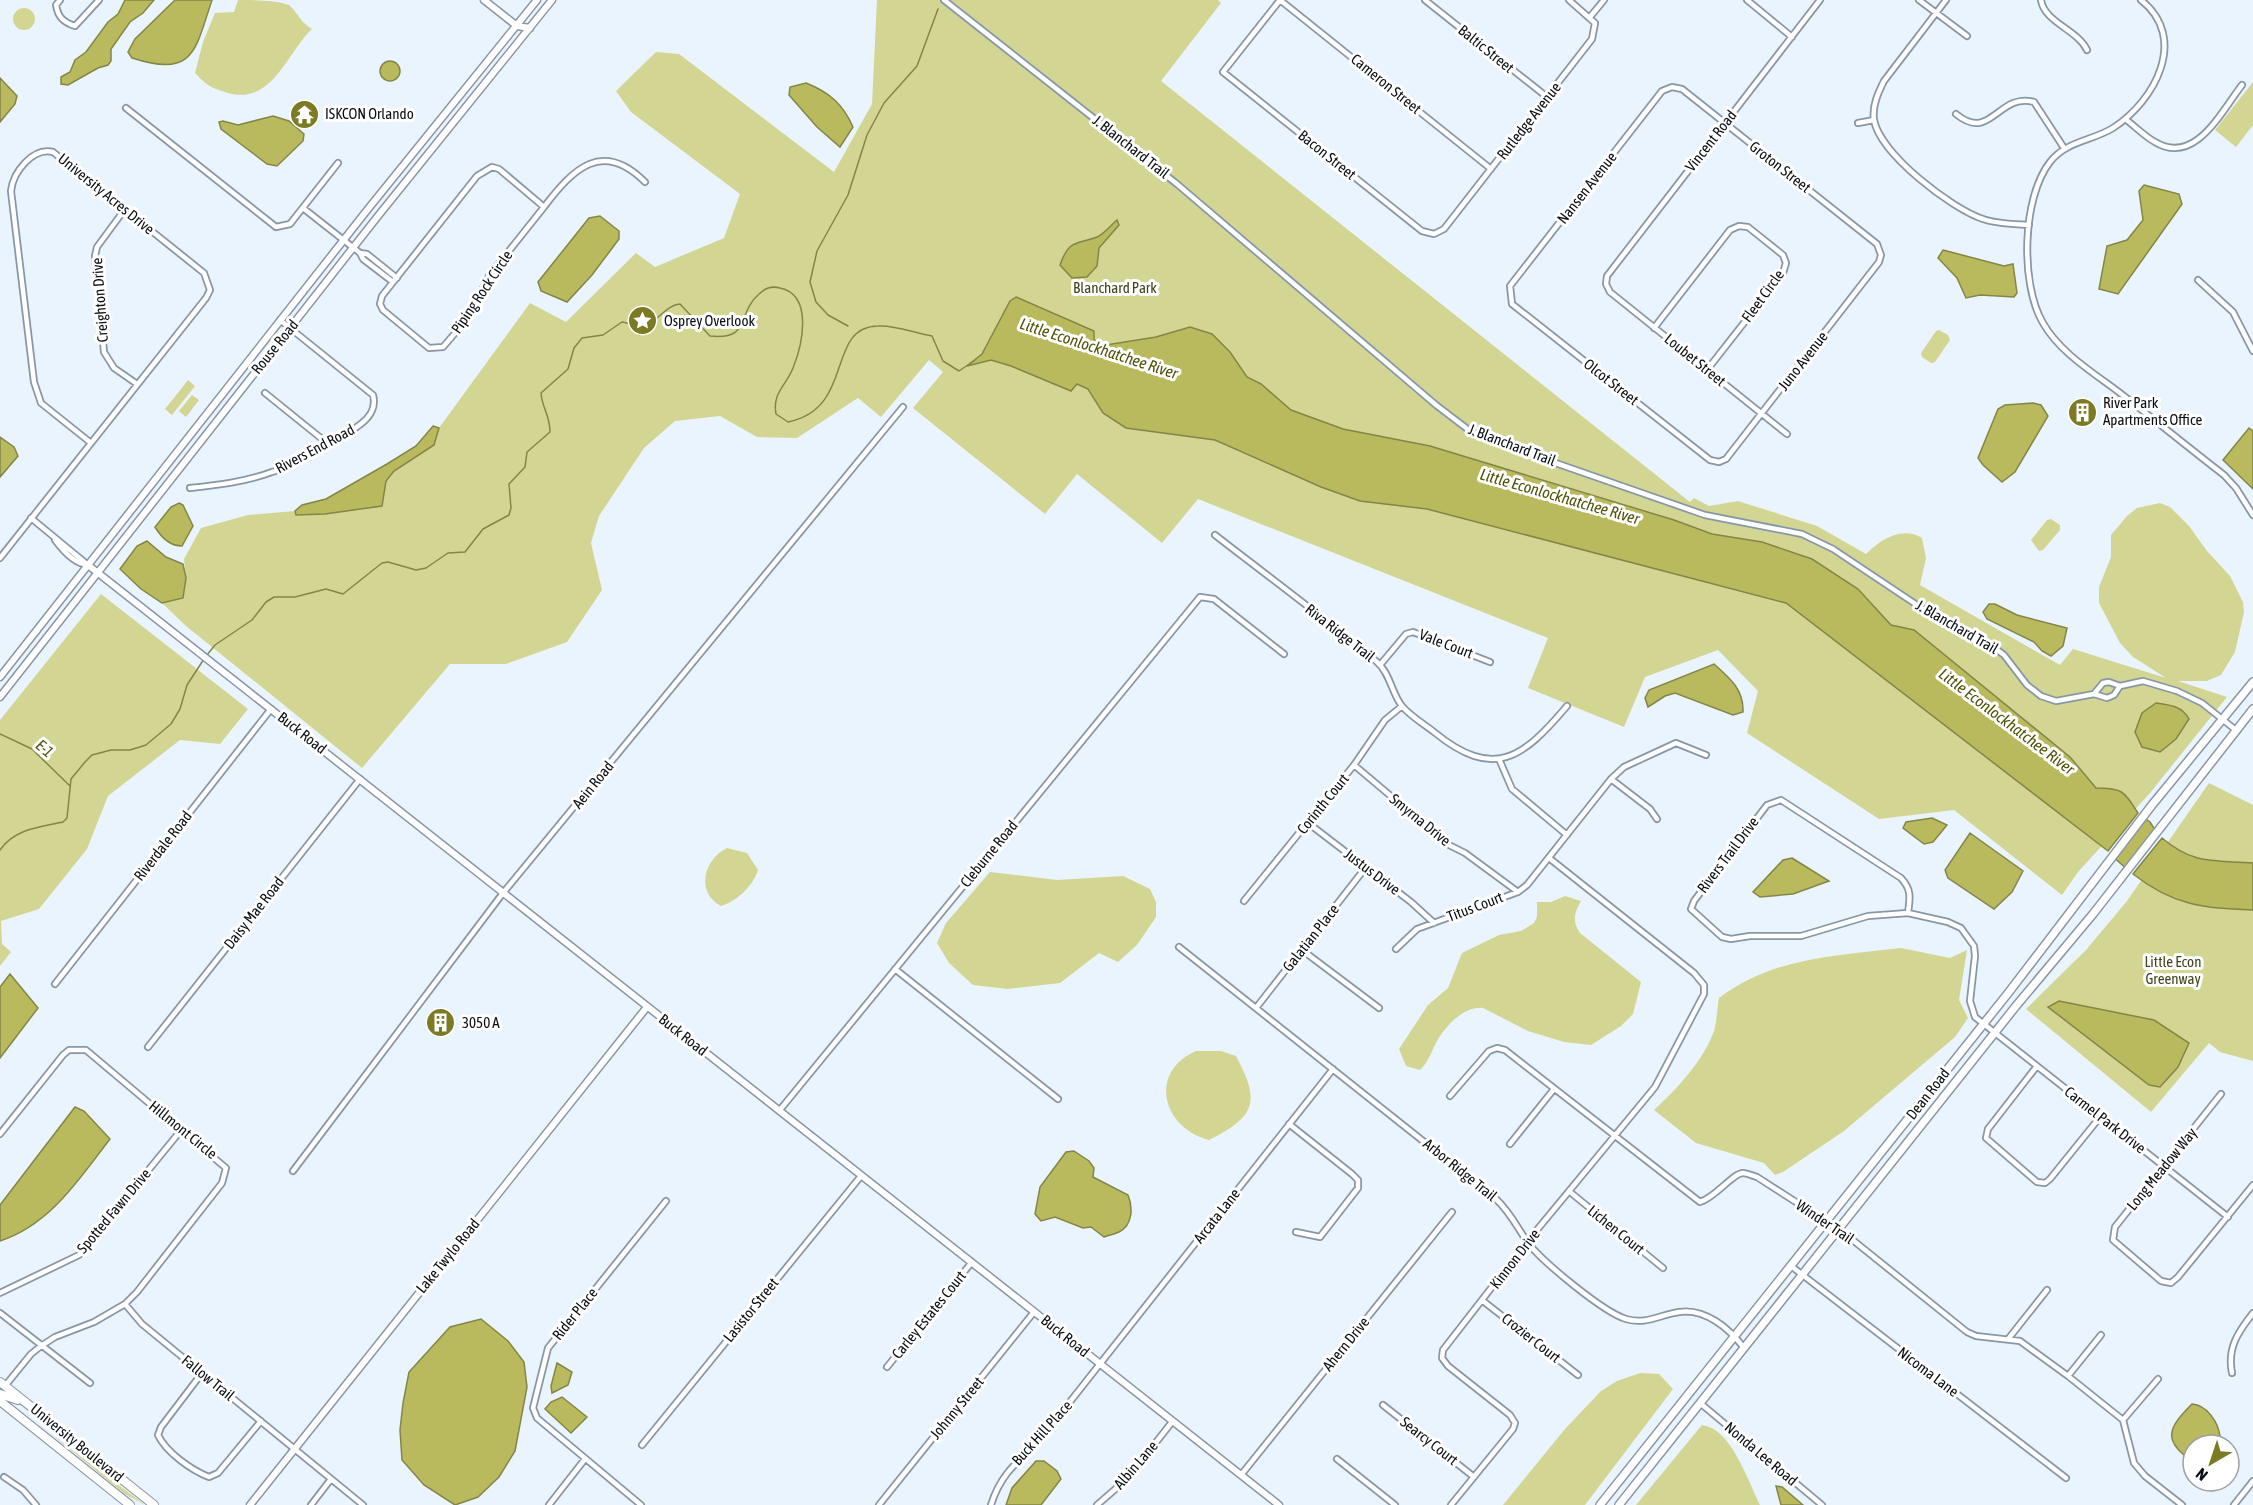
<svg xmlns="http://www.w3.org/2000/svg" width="2253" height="1505" font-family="'Asap Condensed',sans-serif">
<rect width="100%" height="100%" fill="#eaf4fe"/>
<path fill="#d3d593" d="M238,0C253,0 278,0 289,5C298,13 301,23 312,29C287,52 272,108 225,92C211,88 205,84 195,73L203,42L215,13L234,12Z
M877,0H1218L1221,3L1161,81L1690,502L1694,498L1709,506L1738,501L1817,526L1866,554C1881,539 1902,526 1922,538L1926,558L1920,585L2060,665L2073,649L2166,678L2133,657L2120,643L2099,603V587L2111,557V535L2127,516L2137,508L2160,503L2170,507L2189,526L2207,551L2230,576L2243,602L2244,612L2235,652L2221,675L2207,681H2178L2227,697L2150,793L2078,872L2062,895L1954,810L1879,819L1747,733L1758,691L1718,650L1645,677L1624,727L1528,688L1548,638L1198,499L1162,543L1077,474L1045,514L913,408L943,372L929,360L881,417L858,398L797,438L757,437L720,416L675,421L644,448L599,516L591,543L602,590L567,642L506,664H450L362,768L186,626L162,603L183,598L186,578L184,559L201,528L248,515L295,511L297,515L382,506L386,481L394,471L434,445L439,428L530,303L566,322L636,253L655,267L724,238L740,194L631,112L616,91L656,52L679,54L834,172L872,104Z
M13 19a11 11 0 1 1 22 0a11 11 0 1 1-22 0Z
M2253,82V125L2236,147L2215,130Z
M1939,330L1948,335L1950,340L1935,362L1931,363L1922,357L1921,353L1936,331Z
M188,380L195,386L172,415L165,409Z
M192,395L199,400L186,417L179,411Z
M2051,519L2060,525V530L2043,550L2039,551L2031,540L2047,520Z
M101,594L248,709L220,744L180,740L108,796L87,849L39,909L1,921L2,944L11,952L0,966V720Z
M2209,783L2253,805V1061L2220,1052L2209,1043L2151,1112L2026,1009L2086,950L2127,901Z
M727,848L747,853L758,870C753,886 737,901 721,906C695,892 704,859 727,848Z
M990,872L1057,880L1123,876L1150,889L1156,902V917L1137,945L1118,962L1099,953L1060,983L1008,989L973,985L949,963L937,943L946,923Z
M1565,896L1581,901C1574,913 1572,921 1580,933L1641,982L1633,1014L1621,1026L1591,1045L1564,1042L1528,1031L1483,1008C1463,1006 1443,1028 1435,1045C1430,1055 1428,1062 1420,1070L1406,1066L1399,1049L1428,1005L1448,988L1462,953L1499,935L1521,931L1534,923L1537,917V902H1551Z
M1901,948L1950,958L1967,950L1959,1000L1968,1018L1955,1037L1844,1131L1783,1172L1775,1175L1764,1163L1696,1143L1654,1110C1677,1089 1703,1061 1714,1031C1717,1021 1717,1009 1719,998C1773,957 1836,956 1901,948Z
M1196,1051H1221L1236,1056C1260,1101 1257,1116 1209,1140C1162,1128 1148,1072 1196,1051Z
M1640,1373L1659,1374L1673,1389L1585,1505H1503L1565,1429L1601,1391L1617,1381Z
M1702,1425C1731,1428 1748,1481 1760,1505H1636Z
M50,1433L145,1505L125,1494Z"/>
<path fill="#b8ba5d" stroke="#848647" stroke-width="1.5" d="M125,0H154L143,13L130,22L111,49V61L108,65L98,68L68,85L61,84V77L70,72L75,60L86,52L108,22L118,14Z
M175,0H212C195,50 195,78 132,58L128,52L135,39Z
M380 71a10 10 0 1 1 20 0a10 10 0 1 1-20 0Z
M0,78L17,96L15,104L0,122Z
M806,83C829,92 843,104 853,127L840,147L817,127L789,95L790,87Z
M273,116L289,121L304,134L303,141L277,166L267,164L221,129L219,122L223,121L238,125Z
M2144,185L2179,194L2182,204L2118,294L2099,289L2107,246L2127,240L2143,220L2139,191Z
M600,216L619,231V239L592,275L567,302L541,291L538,282L589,218Z
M1117,220L1119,225L1099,248L1097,266L1087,277L1072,278L1060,265C1069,239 1076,245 1097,237C1104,234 1111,225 1117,220Z
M1943,250L2004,266L2013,264L2017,293L2014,297L1980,295L1966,298L1957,278L1938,258Z
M1016,297L1094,331V340L1106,345L1156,337L1190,327L1212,334L1230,352L1247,377L1261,384L1291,410L1343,429L1430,446L1674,520L1712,534L1762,542L1812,559L1858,589L1891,625L1914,630L2070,757L2096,788C2122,788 2123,790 2138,813L2108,851L1786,603L1427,509L1360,501L1321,487L1215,440L1126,428L1103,413L1088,389L1077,384L1071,391L1011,366L991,360L967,366L982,354L1010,301Z
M2033,403L2041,405L2048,416L2015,472L2002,482L1983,465L1978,458L1998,409L2005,405Z
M433,426L439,428L434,445L394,471L386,481L382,506L325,514L296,515L295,511L302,505L326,499L387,464L416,446Z
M2249,428L2253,431V489L2223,460Z
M0,437L14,447L18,456L0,477Z
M179,503L183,505L193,526L182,546C169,546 161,537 155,527L171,507Z
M147,541L166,557L183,564L186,578L183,598L162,603L141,589L120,569L137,546Z
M1989,604H1995L2017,615L2067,628L2063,646L2051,656L2042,651L2034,642L1987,619L1983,612Z
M1714,664C1730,678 1744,690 1743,712L1733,715L1675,693L1665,696L1648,707L1645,698L1649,690Z
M2156,703C2170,705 2182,706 2189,719L2176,739L2160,752L2142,747L2135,732L2142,713Z
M2143,817L2150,822L2157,833L2128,870L2112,856Z
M1932,818L1947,825L1933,842L1924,844L1903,828L1906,822Z
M1970,833L2023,871L2012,892L1994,909L1948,878L1945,870Z
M2162,838C2194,865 2213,860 2253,863V910C2203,908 2174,906 2133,874Z
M1792,858L1829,881L1793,894L1760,897L1753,892L1783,860Z
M10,974L38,1008L0,1058V987Z
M2059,1001L2154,1020L2189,1043L2178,1067L2160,1087L2149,1085L2048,1007Z
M75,1107L84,1111L110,1139C79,1179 50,1225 0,1241V1205Z
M1074,1151L1089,1161L1094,1168L1093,1177L1128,1195C1133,1207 1133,1225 1119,1232C1115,1234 1109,1235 1104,1237L1091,1227L1083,1228L1055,1217L1041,1221L1035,1214L1040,1187L1066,1152Z
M481,1319L508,1341L524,1362L527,1387L515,1451L499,1477L478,1497L455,1505L424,1485L402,1460L400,1430L403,1403L409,1372L450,1327Z
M557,1363L572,1372L568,1385L552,1393L551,1386Z
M562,1397L587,1417L571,1433L545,1409L551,1402Z
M2192,1404C2207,1405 2218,1422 2220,1436L2214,1445H2193L2192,1461C2161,1440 2169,1427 2192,1404Z
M1036,1461H1044L1057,1471L1061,1479L1041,1505H1006L1012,1488Z
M1776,1486L1782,1487L1803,1505H1781Z"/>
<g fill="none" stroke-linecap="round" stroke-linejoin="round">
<path stroke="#848647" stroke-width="1.5" d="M848,326L828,315L816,302L810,282L817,251L848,195L867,135L884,103L917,66L938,9
M207,655L215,645L252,620L266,602L274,597H295L326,589L343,594L382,563L388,562L416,570L426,568L448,553L465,552L483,529L509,515L511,508L509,484L525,467L527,452L550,432C550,415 542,408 541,393L568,369L574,348L582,338L603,335L622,322C628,323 636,326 642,325C657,324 665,305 680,304L710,336C752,340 736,314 759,294C765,288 773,286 780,288C814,295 802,346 793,368C786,386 772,393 776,414L788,422C856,408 825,327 878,326C895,325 915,333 932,336L943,361L959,371L975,360
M0,734L32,749L70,786
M0,850C14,829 40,827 63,822L67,818L71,779L85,762L92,755L111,750H130L146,745L171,724L180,709L187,685L204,659"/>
<defs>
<path id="minor" d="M60,0L56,5C58,17 63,22 75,26L99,0
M944,0L1177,184L1436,405L1470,431L1501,444L1705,515L1802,534L1833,549L1932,615L1992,646L2004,655L2027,685L2041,696L2056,701L2094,694L2107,698L2114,695L2120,686
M1280,0L1223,72L1422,231L1434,234L1444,229L1592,39L1595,23L1569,0
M1280,0L1491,169
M1425,0L1547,97
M1747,0L1792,37
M1919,0L1967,36
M1946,0L1884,81C1878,93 1872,106 1874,120C1880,154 1952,209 1983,219C1997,224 2014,224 2029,225
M2041,0C2044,22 2078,30 2087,50
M2141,0C2189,38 2155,101 2113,128C2092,141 2066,141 2050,162C2022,198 2020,284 2043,323C2060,353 2094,373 2120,393C2155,420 2189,448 2224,475L2236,488L2253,515
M1590,17L1604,0
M1672,87L1682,89L1877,244L1881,255L1879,262L1726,459L1719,462L1710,460L1512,304L1510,286L1662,91Z
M126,108L276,227L290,224L338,163
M1956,114C1991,143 1998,92 2034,102L2064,148
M2125,119C2135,126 2144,136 2155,142C2195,166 2221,112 2242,85
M1858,123L1874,120
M492,167L499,169L544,207L489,276L469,317L443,347L429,348L383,310L380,304L382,296L477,176Z
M544,207C573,169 602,139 645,182
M303,208L360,253L363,259L393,282
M125,209L97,247L95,256L104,352L114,368L137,384
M360,253L367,254L397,278
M2198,280L2233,312L2253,351
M1654,328L1730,230L1739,226L1748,227L1783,255L1786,263L1783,273L1707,370
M265,393L327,443
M1787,434L1610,292L1606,284L1607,276L1820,0
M190,488C218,485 245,482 272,472C289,467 349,434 362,423C371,416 376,406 373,395L280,320
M31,518L88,565
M1215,535C1269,577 1325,618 1377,662C1390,673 1392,694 1402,706C1410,716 1424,724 1434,732C1494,781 1523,758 1567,706
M55,540C63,551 74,564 88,565
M0,558L206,298L210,290L204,273L53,152C33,147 13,172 11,191L34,382L41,403L91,443
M1380,665L1406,634L1413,632L1490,662
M2094,694L2103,683L2109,682L2120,686L2143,681L2177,691L2202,703L2237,731
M1499,759L1512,789L1567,835
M1354,765L1449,845L1465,853L1518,892
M1611,779L1650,809L1657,819
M1308,823L1411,902L1434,923
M1244,901L1354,765L1385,720L1402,706
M1908,913C1910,898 1912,890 1901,878L1781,800L1767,805L1694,901L1691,909L1722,937L1731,939L1750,936H1801L1868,916L1908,913L1948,922L1961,928L1974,946L1975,956L1970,1001L1975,1017L2228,1217
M1179,947L1496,1199C1510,1212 1517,1227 1528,1243C1543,1262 1603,1312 1626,1319C1646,1325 1659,1315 1679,1312C1705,1308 1729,1328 1744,1348
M1396,949L1417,929L1518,892L1527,885L1611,779L1624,767L1676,743L1706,755
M1302,950L1379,1008
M895,969L1058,1099
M55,984L271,709
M1256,1008L1366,867
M148,1047L360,779
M2037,1066L1988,1129L1986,1138L2037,1182L2045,1183L2050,1179L2100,1117
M2221,1094L2115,1227L2113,1240L2161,1281L2171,1283L2178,1277L2253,1185
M1450,1096L1489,1051L1497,1048L1505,1050L1700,1202C1716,1197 1733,1173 1743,1173C1747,1173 1753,1176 1757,1177L1844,1233L1967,1332L1976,1336L2020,1341L2068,1376L2123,1420L2134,1463L2145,1476L2182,1505
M779,1111L1200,597L1214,599L1284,654
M1289,1124L1352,1174L1358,1180V1188L1320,1237L1296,1232
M0,1134L63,1055L69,1050H86L226,1168L222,1183L137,1292L125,1304L94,1322L55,1337L41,1346L31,1354L5,1386
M1510,1144L1554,1089
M293,1171L503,893L903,407
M1570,1192L1663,1268
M1791,1266L2066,1478
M0,1293L79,1255L182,1129
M1483,1301L1578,1375
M125,1304L142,1324L363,1505
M0,1313L90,1383
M2009,1338L2047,1290
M887,1367L972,1262
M202,1373L161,1427L158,1435C166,1452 191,1470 209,1477L218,1473L261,1421
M2232,1373C2227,1348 2238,1332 2253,1313
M2068,1376L2101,1335
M1700,1403L1822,1505
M1383,1405L1474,1477
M2123,1420L2158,1379
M642,1445L861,1176
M1337,1459L1395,1505
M1241,1475L1452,1212
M4,1477L23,1490L36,1505
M311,1505L331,1479
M549,1505L585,1459
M641,1505L537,1418L533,1408L548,1348L666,1201
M879,1505L1034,1312
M991,1505C1000,1475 1017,1462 1039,1441L1333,1069
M1097,1505L1127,1479L1172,1422
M1451,1505L1513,1429L1515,1423L1510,1415L1448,1366L1442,1358L1443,1350L1527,1242L1655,1087L1704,994V985L1694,973L1549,858
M2234,1505L2253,1481"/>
<path id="tertiary" d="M484,0L517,26L530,28
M88,565L1279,1505
M0,677L368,209L537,0
M0,697L378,216L552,0
M250,1505L647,1007"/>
<path id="secondary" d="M1600,1505L2009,992L2152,805L2253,682
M1619,1505L2016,1006L2093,914L2253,709"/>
<path id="primary" d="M0,1382L154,1505
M0,1394L18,1400
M0,1401L130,1505"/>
</defs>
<use href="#minor" stroke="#8797a7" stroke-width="8"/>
<use href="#tertiary" stroke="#8797a7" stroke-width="9"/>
<use href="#secondary" stroke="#8797a7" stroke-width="10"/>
<use href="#primary" stroke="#8797a7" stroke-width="10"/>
<use href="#minor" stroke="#fff" stroke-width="4.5"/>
<use href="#tertiary" stroke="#fff" stroke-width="6"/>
<use href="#secondary" stroke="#fff" stroke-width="7"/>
<use href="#primary" stroke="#fff" stroke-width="8"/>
</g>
<defs>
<symbol id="temple-disc" viewBox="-11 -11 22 22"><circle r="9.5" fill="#7a7b23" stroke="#fff"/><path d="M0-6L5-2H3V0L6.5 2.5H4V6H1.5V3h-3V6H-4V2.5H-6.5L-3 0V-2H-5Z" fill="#fff"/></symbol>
<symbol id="sight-disc" viewBox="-11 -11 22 22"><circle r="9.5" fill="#7a7b23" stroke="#fff"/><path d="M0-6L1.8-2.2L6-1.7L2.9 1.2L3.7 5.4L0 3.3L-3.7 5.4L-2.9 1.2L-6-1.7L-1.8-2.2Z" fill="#fff"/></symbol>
<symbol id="building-disc" viewBox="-11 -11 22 22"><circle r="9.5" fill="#7a7b23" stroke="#fff"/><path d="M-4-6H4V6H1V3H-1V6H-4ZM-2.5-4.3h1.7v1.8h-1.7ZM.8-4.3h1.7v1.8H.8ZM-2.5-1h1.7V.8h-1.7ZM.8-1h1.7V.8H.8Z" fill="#fff"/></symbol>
</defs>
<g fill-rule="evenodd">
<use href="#temple-disc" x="288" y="98" width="33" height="33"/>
<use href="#sight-disc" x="626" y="304" width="33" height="33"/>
<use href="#building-disc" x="2066" y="396" width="33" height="33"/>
<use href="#building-disc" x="424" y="1006" width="33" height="33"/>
</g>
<g text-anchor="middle" stroke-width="6" stroke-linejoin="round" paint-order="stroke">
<g font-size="15" fill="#090e14" stroke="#fff">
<text transform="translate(1486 49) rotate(39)" y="5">Baltic Street</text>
<text transform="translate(1386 84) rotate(39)" y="5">Cameron Street</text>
<text transform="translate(1529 121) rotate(-52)" y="5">Rutledge Avenue</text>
<text transform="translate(1711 141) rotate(-52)" y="5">Vincent Road</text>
<text transform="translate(1131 147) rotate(38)" y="5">J. Blanchard Trail</text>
<text transform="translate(1327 155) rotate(39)" y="5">Bacon Street</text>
<text transform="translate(1780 167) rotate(38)" y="5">Groton Street</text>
<text transform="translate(1587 188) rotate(-52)" y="5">Nansen Avenue</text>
<text transform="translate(106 194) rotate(39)" y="5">University Acres Drive</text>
<text transform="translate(482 292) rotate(-56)" y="5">Piping Rock Circle</text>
<text transform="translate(1763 296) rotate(-54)" y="5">Fleet Circle</text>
<text transform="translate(100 300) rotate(-94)" y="5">Creighton Drive</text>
<text transform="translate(275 347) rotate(-51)" y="5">Rouse Road</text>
<text transform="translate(1695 360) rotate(39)" y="5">Loubet Street</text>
<text transform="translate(1803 361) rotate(-52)" y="5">Juno Avenue</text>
<text transform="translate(1611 382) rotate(38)" y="5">Olcot Street</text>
<text transform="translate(1512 445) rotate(21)" y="5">J. Blanchard Trail</text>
<text transform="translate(315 449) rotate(-28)" y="5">Rivers End Road</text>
<text transform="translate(1957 627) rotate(30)" y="5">J. Blanchard Trail</text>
<text transform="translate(1340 633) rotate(38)" y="5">Riva Ridge Trail</text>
<text transform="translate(1446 644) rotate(21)" y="5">Vale Court</text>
<text transform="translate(302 733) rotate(38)" y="5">Buck Road</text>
<text transform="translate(593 785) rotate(-51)" y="5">Aein Road</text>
<text transform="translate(1323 804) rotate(-51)" y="5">Corinth Court</text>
<text transform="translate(1420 820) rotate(39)" y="5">Smyrna Drive</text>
<text transform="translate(163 846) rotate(-52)" y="5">Riverdale Road</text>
<text transform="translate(989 854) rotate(-51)" y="5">Cleburne Road</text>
<text transform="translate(1728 855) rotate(-53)" y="5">Rivers Trail Drive</text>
<text transform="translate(1372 872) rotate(37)" y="5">Justus Drive</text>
<text transform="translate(1475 907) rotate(-21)" y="5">Titus Court</text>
<text transform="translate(254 913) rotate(-52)" y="5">Daisy Mae Road</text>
<text transform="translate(1311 938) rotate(-52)" y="5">Galatian Place</text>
<text transform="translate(683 1035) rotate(38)" y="5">Buck Road</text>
<text transform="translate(1928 1094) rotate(-52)" y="5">Dean Road</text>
<text transform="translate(2105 1120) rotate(38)" y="5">Carmel Park Drive</text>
<text transform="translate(183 1130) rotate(39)" y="5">Hillmont Circle</text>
<text transform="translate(2162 1169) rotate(-51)" y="5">Long Meadow Way</text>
<text transform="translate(1460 1170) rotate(39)" y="5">Arbor Ridge Trail</text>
<text transform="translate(114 1211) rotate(-50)" y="5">Spotted Fawn Drive</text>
<text transform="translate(1217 1216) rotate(-52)" y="5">Arcata Lane</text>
<text transform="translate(1825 1222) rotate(34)" y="5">Winder Trail</text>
<text transform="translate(1616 1230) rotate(39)" y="5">Lichen Court</text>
<text transform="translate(448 1256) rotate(-51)" y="5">Lake Twylo Road</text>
<text transform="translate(1515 1259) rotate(-52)" y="5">Kinnon Drive</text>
<text transform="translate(751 1310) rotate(-51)" y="5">Lasistor Street</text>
<text transform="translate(575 1314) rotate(-51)" y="5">Rider Place</text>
<text transform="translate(929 1315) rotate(-51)" y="5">Carley Estates Court</text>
<text transform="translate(1065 1336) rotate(39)" y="5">Buck Road</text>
<text transform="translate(1531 1338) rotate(38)" y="5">Crozier Court</text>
<text transform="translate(1346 1344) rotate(-51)" y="5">Ahern Drive</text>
<text transform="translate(1928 1372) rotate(37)" y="5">Nicoma Lane</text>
<text transform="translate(208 1378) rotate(39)" y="5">Fallow Trail</text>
<text transform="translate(957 1408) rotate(-51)" y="5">Johnny Street</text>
<text transform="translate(1042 1433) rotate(-48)" y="5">Buck Hill Place</text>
<text transform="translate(1429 1441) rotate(38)" y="5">Searcy Court</text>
<text transform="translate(77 1443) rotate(39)" y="5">University Boulevard</text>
<text transform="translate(1761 1454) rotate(40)" y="5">Nonda Lee Road</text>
<text transform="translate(1136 1465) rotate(-49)" y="5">Albin Lane</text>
</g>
<g font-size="15" fill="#090e14" stroke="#fff" text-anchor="start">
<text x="325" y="119">ISKCON Orlando</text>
<text x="664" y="326">Osprey Overlook</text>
<text x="2103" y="408">River Park<tspan x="2103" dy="17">Apartments Office</tspan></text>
<text x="462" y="1028">3050 A</text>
</g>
<g font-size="15" fill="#43441c" stroke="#fff">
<text x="1115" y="293">Blanchard Park</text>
<text x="2173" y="967">Little Econ<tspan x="2173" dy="17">Greenway</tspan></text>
</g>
<g font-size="16" font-style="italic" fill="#515208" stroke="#fff">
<text transform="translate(1099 348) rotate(18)" y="6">Little Econlockhatchee River</text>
<text transform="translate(1560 496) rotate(16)" y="6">Little Econlockhatchee River</text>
<text transform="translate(2007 721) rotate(37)" y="6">Little Econlockhatchee River</text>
<text transform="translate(45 748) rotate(40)" y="6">E-1</text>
</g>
</g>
<g transform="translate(2211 1463) rotate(219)"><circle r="28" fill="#ffffff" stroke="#9d9fa1" stroke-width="1.5"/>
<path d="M0-4.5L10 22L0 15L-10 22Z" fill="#7a7b23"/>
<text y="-9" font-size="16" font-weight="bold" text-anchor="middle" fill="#090e14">N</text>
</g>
</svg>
